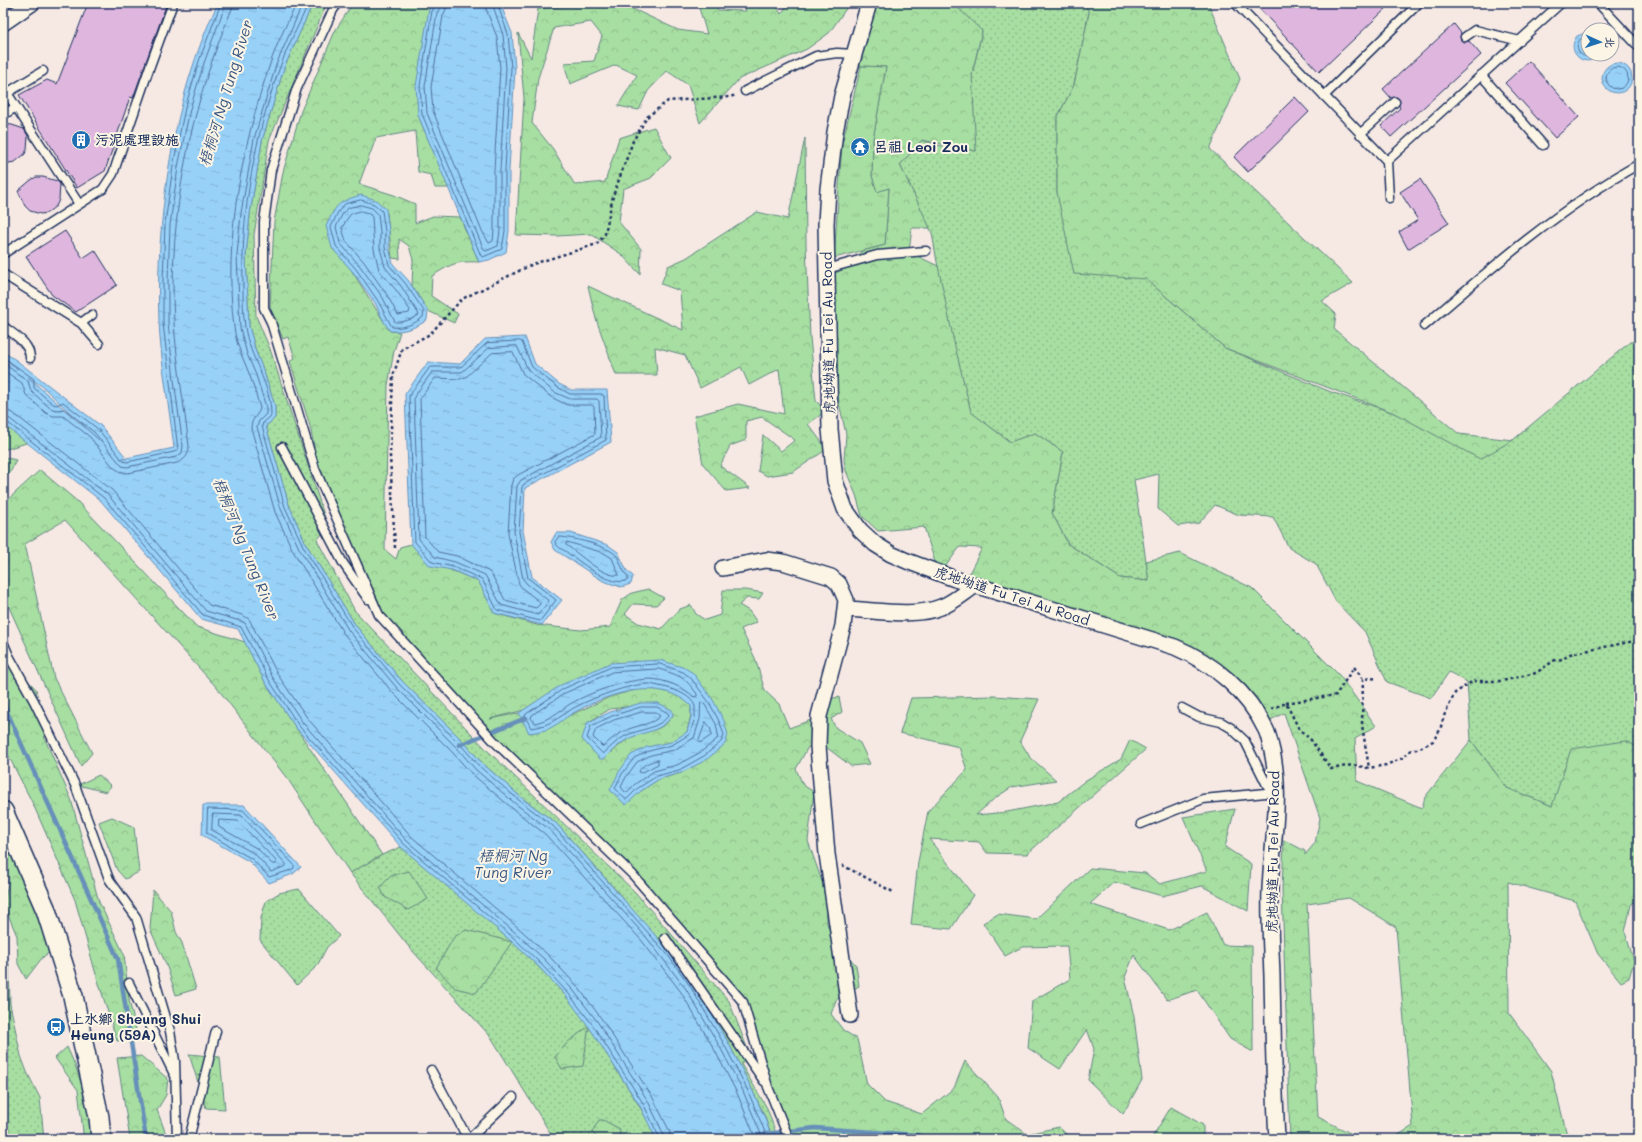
<svg xmlns="http://www.w3.org/2000/svg" width="1642" height="1142" font-family="Mali,'LXGW WenKai TC',sans-serif">
<defs>
<pattern id="grass-dots" width="8" height="8" patternUnits="userSpaceOnUse"><rect width="8" height="8" fill="#a7dea1"/><path d="M2 2h.1M6 6h.1" fill="none" stroke="#8fbf8d" stroke-width="1.8" stroke-linecap="round"/></pattern>
<pattern id="forest-crowns" width="20" height="18" patternUnits="userSpaceOnUse"><rect width="20" height="18" fill="#a7dea1"/><path d="M2 6a3 3 0 1 1 6 0M12 15a3 3 0 1 1 6 0" fill="none" stroke="#8fbf8d"/></pattern>
<pattern id="park-tufts" width="24" height="20" patternUnits="userSpaceOnUse"><rect width="24" height="20" fill="#a7dea1"/><path d="M3 7l-1-3M5 7V3M7 7l1-3M15 17l-1-3M17 17v-4M19 17l1-3" fill="none" stroke="#8fbf8d"/></pattern>
<pattern id="water-ripples" width="26" height="14" patternUnits="userSpaceOnUse"><rect width="26" height="14" fill="#98d1f8"/><path d="M2 4q2-2 4 0t4 0M15 11q2-2 4 0t4 0" fill="none" stroke="#82b4d7"/></pattern>
</defs>
<rect width="100%" height="100%" fill="#f6e9e4"/>
<filter id="ink" filterUnits="userSpaceOnUse"><feTurbulence type="fractalNoise" baseFrequency=".025" numOctaves="2"/><feDisplacementMap in="SourceGraphic" scale="8" xChannelSelector="R" yChannelSelector="G"/><feConvolveMatrix kernelMatrix="1 2 1 2 8 2 1 2 1" color-interpolation-filters="sRGB"/></filter>
<g filter="url(#ink)">
<path fill="url(#grass-dots)" stroke="#618680" d="M313,3H327L269,141L254,235L256,316L270,349L328,527L317,540L355,611L487,750L635,892L729,1001L751,1058L741,1064L767,1108L778,1139H772L765,1117L751,1087L728,1042L622,897L556,823L522,798L482,763L464,742L403,682L356,626L306,544L289,505L266,426L275,418V406L264,372L256,352L249,326L246,256L250,214L262,141L284,68Z
M958,3H1085L1089,12L1074,85L1057,118V193L1146,279L1225,348L1331,392L1394,413L1482,456L1513,440L1630,342L1639,341V756L1552,806L1507,788L1471,740L1467,682L1449,672L1431,698L1387,682L1365,632L1336,602L1316,564L1289,548L1273,517L1239,515L1215,505L1199,523L1178,526L1158,509L1159,474L1134,480L1149,581L1120,578L1068,544L1052,513L1063,452L1035,433L1011,442L971,413L946,314L932,233L900,165L922,140L936,145L976,151L970,83L982,32L956,6Z
M401,847C457,895 517,940 566,996C586,1018 601,1045 617,1071C631,1093 646,1114 656,1139H554L491,1037L409,947L350,873L382,855Z
M299,889L339,936L327,947L317,966L297,985L260,940L261,918L266,901L279,893Z
M3,944L9,965L10,1004L21,1056L27,1072L40,1098L44,1139H3Z"/>
<path fill="url(#forest-crowns)" stroke="#618680" fill-rule="evenodd" d="M353,3H433L429,9L420,120L449,188H435L431,175L418,172L415,131L376,138L359,184L394,195L415,204V223L433,216L460,217L479,262C455,261 452,264 432,276L431,296L458,314L454,323L428,311L412,286L413,260L409,246L399,239L400,259L392,258L387,213L332,248L350,268L390,331L400,332L394,351L388,385L385,550L396,559L400,547L411,544L432,563L456,572L479,582L494,613L537,625L581,630L610,627L622,600L632,593L648,589L664,598L656,605L633,604L625,614L638,623L661,629L680,609L691,605L696,614L705,620L720,615L723,590H746L763,593L759,599L747,598L739,605L749,611L757,622L741,629L755,658L765,691L779,704L789,728L811,720L829,699L839,697L842,712L831,719L836,728L860,743L870,764L851,766L826,747H808L796,769L803,785L814,792L808,841L827,896V923L833,940L856,965L859,986L836,1000L831,1014L843,1030L857,1039L867,1084L885,1102L922,1114L954,1088L965,1061L998,1097L1006,1119L1027,1134L1059,1127L1071,1139H789L774,1090L743,1002L593,835L494,741L379,615L321,482L310,426L290,361L295,358L288,337L283,339L270,307L274,222L283,172L301,111L335,31ZM610,663L714,702L681,773L659,779L641,791L687,732L691,715V706L683,696L647,687L612,696L531,733L519,713L490,719L524,710ZM658,703L673,715C660,736 642,728 625,741C616,747 610,757 599,757L587,723L610,709Z
M705,3H719L717,10L746,11L744,3H775L781,14L789,3H850L829,33L807,49L739,79L700,123L688,85L667,71L648,91L639,110L618,106L637,75L616,65L570,84L564,63L594,61L602,36L591,22L554,28L538,78L532,123L553,149L575,185L605,182L619,138L654,127L671,158L651,178L623,189L619,222L641,249L640,274L621,254L591,234L557,236L516,235L524,98L518,33L531,58L538,9L574,5L633,9L678,30L707,34L699,8Z
M876,3H959L956,6L982,31L972,74L976,151L922,140L900,165L930,228H912L909,252L938,266L954,342L971,412L1010,442L1035,433L1063,452L1052,513L1068,544L1120,578L1149,581L1146,561L1180,553L1252,588L1340,676L1376,726L1355,739L1357,781L1422,808L1425,797L1471,740L1507,788L1552,806L1571,749L1626,741L1639,748V897L1631,905L1625,932L1634,961L1629,978L1621,982L1598,954L1575,901L1508,882L1509,1013L1551,1071L1568,1139H1392L1413,1126L1396,927L1349,898L1307,904L1318,1117L1362,1139H1290L1282,889L1284,840L1305,851V855L1315,843L1320,818L1284,713L1263,724L1191,647L962,587L982,548L960,547L939,575L924,527L878,531L862,516L856,495L846,471L844,460L846,434L839,403L834,363L836,336L827,326L832,275L849,266L862,251L885,245L889,188L877,193L872,176L873,139L886,67L858,66Z
M1085,3H1208L1240,79L1210,149L1353,283L1322,301L1336,314L1334,329L1459,434L1513,440L1480,459L1394,413L1225,348L1146,279L1074,274L1057,193V118L1074,85L1089,13Z
M805,138L806,245L810,337L816,401L826,411L808,424L827,449L793,472L767,476L758,471L763,435L781,451L795,440L762,417L746,421V440L730,446L720,466L750,488L726,491L703,464L694,416L738,404L784,414L779,369L749,385L741,367L700,388L685,355L655,347L657,375H616L596,319L588,286L683,330L680,291L661,284L668,266L686,258L757,212L788,219Z
M3,416L33,441L3,450Z
M3,457L16,460L11,471L3,478Z
M40,470L78,502L197,627L245,642L265,682L382,855L350,873L289,781L218,689L65,520L25,544L54,678L92,753L81,766L3,594V504Z
M3,655L36,689L45,739L71,799L99,902L124,954L129,1000L138,1038L117,1041L95,971L75,900L33,804L3,745Z
M994,696L1039,699L1020,741L1030,757L1056,780L1012,787L995,798L976,815L1007,812L1058,802L1086,780L1121,759L1130,740L1146,749L1027,854L987,853L979,842L929,839L973,895L951,929L911,925L918,862L928,811L967,770L959,747L900,733L911,698Z
M99,775L111,786L106,792L78,785Z
M1235,809L1225,847L1251,864L1248,911L1202,886L1162,896L1114,882L1090,904L1169,930L1207,912L1223,945L1252,946L1253,1052L1230,1039L1197,990L1167,1000L1134,955L1125,977L1134,1017L1142,1080L1123,1114L1088,1080L1094,1049L1087,1029L1060,1069L1028,1048L1032,1001L1070,979L1067,946L1022,947L1005,956L983,923L998,914L1036,919L1090,868L1145,873L1160,884L1207,871L1183,817Z
M112,817L134,827L139,872L125,879L117,870L99,822Z
M3,848L30,853L63,941L42,958L26,979L18,964L17,936L4,905L9,877L3,875Z
M409,871L428,899L408,910L385,897L380,887L391,876Z
M153,890L171,911L176,932L182,943L196,989L176,995L166,964L150,929Z
M466,930L512,942L476,993L455,988L436,968L454,937Z
M589,1026L583,1066L562,1069L555,1057L568,1042Z
M67,1047L75,1065L96,1126V1139H82L83,1132L78,1090L55,1058Z
M189,1054L220,1057L225,1109L206,1108Z
M141,1056L168,1079L166,1095L157,1110L166,1134V1139H130L117,1058Z
M1171,1107L1203,1125V1139H1151Z
M599,1120H603L620,1129L619,1139H598L592,1132Z"/>
<path fill="url(#park-tufts)" stroke="#618680" d="M861,66L886,67L873,139L872,176L877,192L889,188L885,245L834,258L842,144Z"/>
<path fill="url(#water-ripples)" stroke="#6690ba" fill-rule="evenodd" d="M218,3H313L284,68L262,141L250,214L246,256L249,326L256,352L264,372L275,406V418L266,426L289,505L306,544L356,626L403,682L464,742L482,763L522,798L556,823L670,952L693,984L728,1042L751,1087L765,1118L772,1139H656L640,1106L589,1027L566,996L538,966L512,942L401,847L296,728L265,682L238,629L201,619L101,501L3,424V361L18,369L3,358V352L16,360L101,426L125,456L122,459L174,448C169,406 161,364 159,322C155,220 173,96 218,3ZM28,377L42,386L101,442Z
M433,3H500L512,33L515,68L509,170V231L506,252L489,260L479,262L418,115L416,86L429,9Z
M1588,32V54H1600C1587,71 1564,53 1577,36Z
M1602 78a15 15 0 1 1 30 0a15 15 0 1 1-30 0Z
M361,195L376,200L386,209L389,230V247L393,264L408,280L428,311L427,320C416,328 404,332 390,331L384,322L375,303L353,272L332,248L326,226C337,204 337,202 361,195Z
M525,337L535,364L559,384L571,390H607L611,442L525,488L523,531L532,577L562,600L542,625L494,613L479,582L452,570L430,566L411,544L405,394L428,362L460,364L485,339Z
M556,533H571L608,545L618,552L627,571L633,576L631,584L621,587L603,581L555,550L551,542Z
M660,660L685,668L693,673L713,700L724,721L728,735L725,744L706,760L681,773L659,779L641,791L626,805L610,790L619,772L631,755L647,747L671,742L687,732L691,717V706C661,676 608,693 575,712C567,716 560,723 552,727C546,731 536,732 529,733L519,713L561,685L610,663Z
M641,703H658L672,710L673,715C659,734 645,730 626,740C618,745 611,752 604,759H600L582,739L587,723L610,712Z
M203,805H244L301,867L293,874L269,883L250,862L202,835Z"/>
<g fill="none" stroke-linecap="round" stroke-linejoin="round">
<path stroke="#4d709c" stroke-width="1" d="M297,3C287,23 277,43 270,64C242,147 223,240 234,327C236,345 244,360 250,376C254,387 257,398 260,408C259,415 251,418 251,428L275,512L293,551L344,634L393,693L453,753L472,774L513,809L545,834L642,941L681,992L714,1049L737,1093L756,1139
M303,3L276,65L254,139L241,213L237,255L240,328L247,354L256,375L266,407V414L259,421L257,427L281,509L299,548L349,631L397,688L458,749L476,770L517,805L549,829L647,938L686,989L720,1047L743,1091L763,1139
M309,3C299,24 288,45 280,67C255,135 241,211 243,284C243,298 243,313 245,327C249,357 272,385 271,416L263,423L262,426L285,507L303,546L353,628L400,685L461,745L479,766L520,801L553,826L667,954L690,986L724,1044L747,1089L768,1139
M436,3L432,11L420,86L422,114L481,256L483,257L502,249L505,231V170L511,68L508,34L497,3
M441,3L440,8L437,13L425,86L427,113L476,231L484,250L486,251L498,246L500,230V170L506,68L503,35L492,3
M447,3L446,9L443,16L431,87L433,111L481,229L489,243L493,241L494,230V170L500,68L497,37L486,9V3
M1588,36C1568,39 1579,65 1595,54
M1606 78a11 11 0 1 1 22 0a11 11 0 1 1-22 0Z
M361,200L374,204L382,211L385,231V247L389,265L405,283L424,311L423,317C415,324 402,329 392,327L378,301L356,269L336,246L331,227L338,212L345,204Z
M361,205L372,208L378,214L380,231V248L385,267L401,286L418,313L419,315C413,319 402,323 395,322L383,298L360,266L340,243L336,227L342,215L348,208Z
M361,211L368,213L372,217L374,249L379,270L396,290L410,310L409,313L398,315L387,295L364,262L346,241L342,228L347,219L351,214Z
M520,341L522,342L532,367L557,387L570,394H602L604,396L606,440L524,484L522,487L519,532L528,578L556,600L540,621L497,610L482,579L453,567L432,562L415,542L409,396L430,367H461L487,343Z
M517,346L528,370L554,392L570,399H597L599,401L601,437L521,480L517,486L514,532L523,579L527,584L549,601L538,615L501,605L485,575L455,562L435,557L419,539L414,397L432,372H462L489,348Z
M513,352L523,374L551,397L567,405H592L594,407L595,434L518,475L513,479L511,485L508,534L519,584L523,589L540,602V604L536,608L505,600L492,575L488,571L457,556L438,552L425,537L420,399L435,378L460,379L466,377L492,353Z
M3,357L34,379V388L53,404L57,405L63,402L98,429L123,461L127,462L174,452L178,450L163,323V280L165,224L173,166L185,108L199,61L221,3
M3,363L28,381L31,391L50,408L56,410L64,409L94,432L122,466L127,467L176,457L182,453L183,446L174,380L168,323V280L170,225L178,167L190,109L204,63L226,3
M3,370L22,383L26,395L46,413L53,416H63L90,437L113,467L119,471L128,473L177,463C185,460 189,455 189,446C184,405 177,364 174,323C168,216 190,107 232,9V3
M3,410L13,413L112,490L209,605L242,615L249,619L278,675L308,719L412,837L522,931L548,955L578,987L601,1018L653,1098L669,1130L671,1139
M3,416L10,419L108,495L206,611L240,621L245,623L273,678L303,723L407,841L518,935L544,959L573,990L597,1021L648,1101L663,1133L665,1139
M3,421L7,422L104,498L203,615L241,627L269,680L299,726L404,844L515,939L540,963L569,994L592,1024L643,1103L660,1139
M559,537C571,537 608,546 616,555C621,562 622,571 628,577V580C611,588 583,563 569,554C564,549 558,549 555,542Z
M567,542L604,553L612,558L619,575C603,578 579,553 566,545Z
M660,664L683,672L690,677L709,702L720,723L724,735L721,742L704,756L679,770L657,776L638,788L627,799H625L615,788L622,774L634,758L649,751L672,745L690,734L695,718V706C691,696 678,691 668,688C662,687 656,685 650,684C631,683 589,699 572,709C558,718 549,726 531,728L525,716L526,714L563,689L611,667Z
M659,669C680,676 684,676 697,694V696L694,697C684,687 663,679 649,679C624,680 591,692 570,704C558,712 549,720 535,723L531,718L532,715L565,693L612,672Z
M701,702L705,705L716,724L718,734L717,739L701,752L677,765L654,771L635,784L627,792H625L621,787L626,777L637,762L651,755L674,750L694,738L700,719Z
M641,707H657L668,713L669,715C659,729 639,729 625,736C616,741 610,748 603,754L587,738L591,726L612,716Z
M642,712H655L660,716C653,724 639,725 629,729C619,733 611,739 603,747L593,737L596,729L614,720Z
M706,722L710,727L712,735L700,743L699,741Z
M658,760V764L641,773L639,772C641,765 651,761 658,760Z
M208,809L243,810L294,865V868L291,870L269,877L252,859L207,833Z
M213,814L241,815L286,864V866L271,872L255,854L212,830Z
M219,820L238,821L276,861V864H272L258,849L219,827Z"/>
<path stroke="#6690ba" stroke-width="4.5" d="M3,703L118,959L146,1139
M459,745L526,718
M766,1134L815,1128L917,1135L929,1139"/>
</g>
<path fill="#dfb7de" stroke="#1b2f5e" d="M88,3H167L133,98L130,97L105,171L77,188L19,95L47,80L57,84Z
M1254,3H1392L1319,72Z
M1454,24L1461,33L1460,37L1461,40L1465,42L1469,41L1481,55L1391,137L1381,126L1400,108L1399,106L1400,101L1397,97L1391,98L1383,89Z
M1529,61L1579,117L1555,138L1505,83Z
M1295,97L1309,112L1248,172L1234,157Z
M3,124L12,125L24,129L28,136L27,149L25,154L15,162L3,164Z
M36,177H43L57,181L60,184L59,200L56,206L47,213L41,214L30,211L25,206L18,191L31,180Z
M1420,179L1449,223L1408,249L1399,232L1418,220L1400,192Z
M65,231L83,258L95,250L117,285L76,312L52,295L26,256Z"/>
<g fill="none" stroke-linecap="round" stroke-linejoin="round">
<defs>
<path id="service" d="M338,3L333,10L297,88L271,170L264,222V308L271,322L315,469L379,615L494,741L633,875L743,1002L768,1087L789,1139
M1235,3L1387,161
M1598,3L1639,47
M1465,37L1475,30L1520,41
M43,71L7,93L79,204
M1481,75L1543,145
M745,91L816,56L837,53L854,54
M1324,96L1419,3
M3,115L16,107
M1360,134L1395,102
M1389,198L1387,161L1561,3
M3,254L103,189L113,174L150,66L173,3
M827,269L877,255L926,251
M3,274L81,323L99,344
M81,323L92,315
M3,326C14,335 30,343 30,358
M1424,326C1492,267 1560,208 1639,164
M282,447L343,563L368,599
M3,642L9,656L34,701L75,785L109,879L136,917L170,1031L175,1061L177,1139
M1182,708L1199,717L1221,722L1231,728L1245,741L1267,785L1276,792
M1141,824L1203,799L1276,792
M665,938L764,1081
M129,983L174,1074
M431,1070L468,1139
M189,1139L216,1031
M469,1139L513,1097"/>
<path id="minor" d="M869,3L842,96L835,132L828,189L826,224L830,429L835,481L845,509L860,530L875,544L891,554L907,561L955,579L1175,647C1213,663 1248,692 1266,730C1269,736 1270,744 1272,751C1282,797 1272,842 1270,889C1269,918 1271,947 1272,976C1273,1030 1274,1085 1277,1139
M3,23L32,3
M723,568L766,560L783,562L831,577L839,584L846,600L843,626L819,716L818,746L827,854L850,1015
M845,609C875,610 914,618 941,607C953,603 965,592 976,585"/>
<path id="tertiary" d="M3,811L46,910L73,996L99,1117L101,1139"/>
</defs>
<use href="#service" stroke="#1b2f5e" stroke-width="11"/>
<use href="#minor" stroke="#1b2f5e" stroke-width="18"/>
<use href="#tertiary" stroke="#1b2f5e" stroke-width="22"/>
<path stroke="#1b2f5e" stroke-width="2.5" stroke-dasharray="3 3" stroke-linecap="butt" d="M395,548L390,456L393,376L402,349L430,334L462,299L533,264L597,244L605,234L613,196L633,141L647,117L668,101L730,97L736,95
M1363,679L1362,725L1369,768
M1286,703L1336,695L1354,667L1363,679L1378,678
M1271,709L1286,703L1299,729L1311,740L1331,769L1352,765L1369,768L1386,765L1403,758L1409,751L1420,748L1433,741L1440,730L1444,716L1455,693L1473,681H1502L1536,673L1555,660L1563,659L1570,654L1639,640
M842,865L895,893"/>
<use href="#service" stroke="#fcf5e5" stroke-width="8"/>
<use href="#minor" stroke="#fcf5e5" stroke-width="15"/>
<use href="#tertiary" stroke="#fcf5e5" stroke-width="19"/>
</g>
</g>
<defs>
<symbol id="building-disc" viewBox="-11 -11 22 22"><circle r="9.5" fill="#1f6fb2" stroke="#fcf5e5"/><path d="M-4-6H4V6H1V3H-1V6H-4ZM-2.5-4.3h1.7v1.8h-1.7ZM.8-4.3h1.7v1.8H.8ZM-2.5-1h1.7V.8h-1.7ZM.8-1h1.7V.8H.8Z" fill="#fff"/></symbol>
<symbol id="temple-disc" viewBox="-11 -11 22 22"><circle r="9.5" fill="#1f6fb2" stroke="#fcf5e5"/><path d="M0-6L5-2H3V0L6.5 2.5H4V6H1.5V3h-3V6H-4V2.5H-6.5L-3 0V-2H-5Z" fill="#fff"/></symbol>
<symbol id="bus-disc" viewBox="-11 -11 22 22"><circle r="9.5" fill="#1f6fb2" stroke="#fcf5e5"/><path d="M-5-6H5V4H4V6H2V4H-2V6H-4V4H-5ZM-3.5-4V0h7V-4ZM-3.5 1.2v1.5H-2V1.2ZM2 1.2v1.5H3.5V1.2Z" fill="#fff"/></symbol>
</defs>
<g fill-rule="evenodd">
<use href="#building-disc" x="70" y="129" width="22" height="22"/>
<use href="#temple-disc" x="849" y="136" width="22" height="22"/>
<use href="#bus-disc" x="45" y="1016" width="22" height="22"/>
</g>
<g text-anchor="middle" stroke-width="4" stroke-linejoin="round" paint-order="stroke">
<g font-size="14" font-weight="bold" fill="#1b2f5e" stroke="#fcf5e5" text-anchor="start">
<text x="95" y="145">污泥處理設施</text>
<text x="874" y="152">呂祖 Leoi Zou</text>
<text x="70" y="1024">上水鄉 Sheung Shui<tspan x="70" dy="16">Heung (59A)</tspan></text>
</g>
<g font-size="14" fill="#1b2f5e" stroke="#fcf5e5">
<text transform="translate(828 333) rotate(-91)" y="5">虎地坳道 Fu Tei Au Road</text>
<text transform="translate(1012 596) rotate(18)" y="5">虎地坳道 Fu Tei Au Road</text>
<text transform="translate(1273 852) rotate(-89)" y="5">虎地坳道 Fu Tei Au Road</text>
</g>
<g font-size="15" font-style="italic" fill="#3a5884" stroke="#fcf5e5">
<text transform="translate(226 93) rotate(-73)" y="5">梧桐河 Ng Tung River</text>
<text transform="translate(246 549) rotate(68)" y="5">梧桐河 Ng Tung River</text>
<text x="513" y="861">梧桐河 Ng<tspan x="513" dy="17">Tung River</tspan></text>
</g>
</g>
<rect width="1642" height="1142" fill="none" stroke="#fcf5e5" stroke-width="16"/>
<rect x="8" y="8" width="1626" height="1126" fill="none" stroke="#1b2f5e" stroke-width="1.5" filter="url(#ink)"/>
<g transform="translate(1600 42) rotate(93)"><circle r="19" fill="#fcf5e5" stroke="#a2a6af"/>
<path d="M0-3L7 15L0 10L-7 15Z" fill="#1f6fb2"/>
<text y="-6" font-size="11" font-weight="bold" text-anchor="middle" fill="#1b2f5e">北</text>
</g>
</svg>
